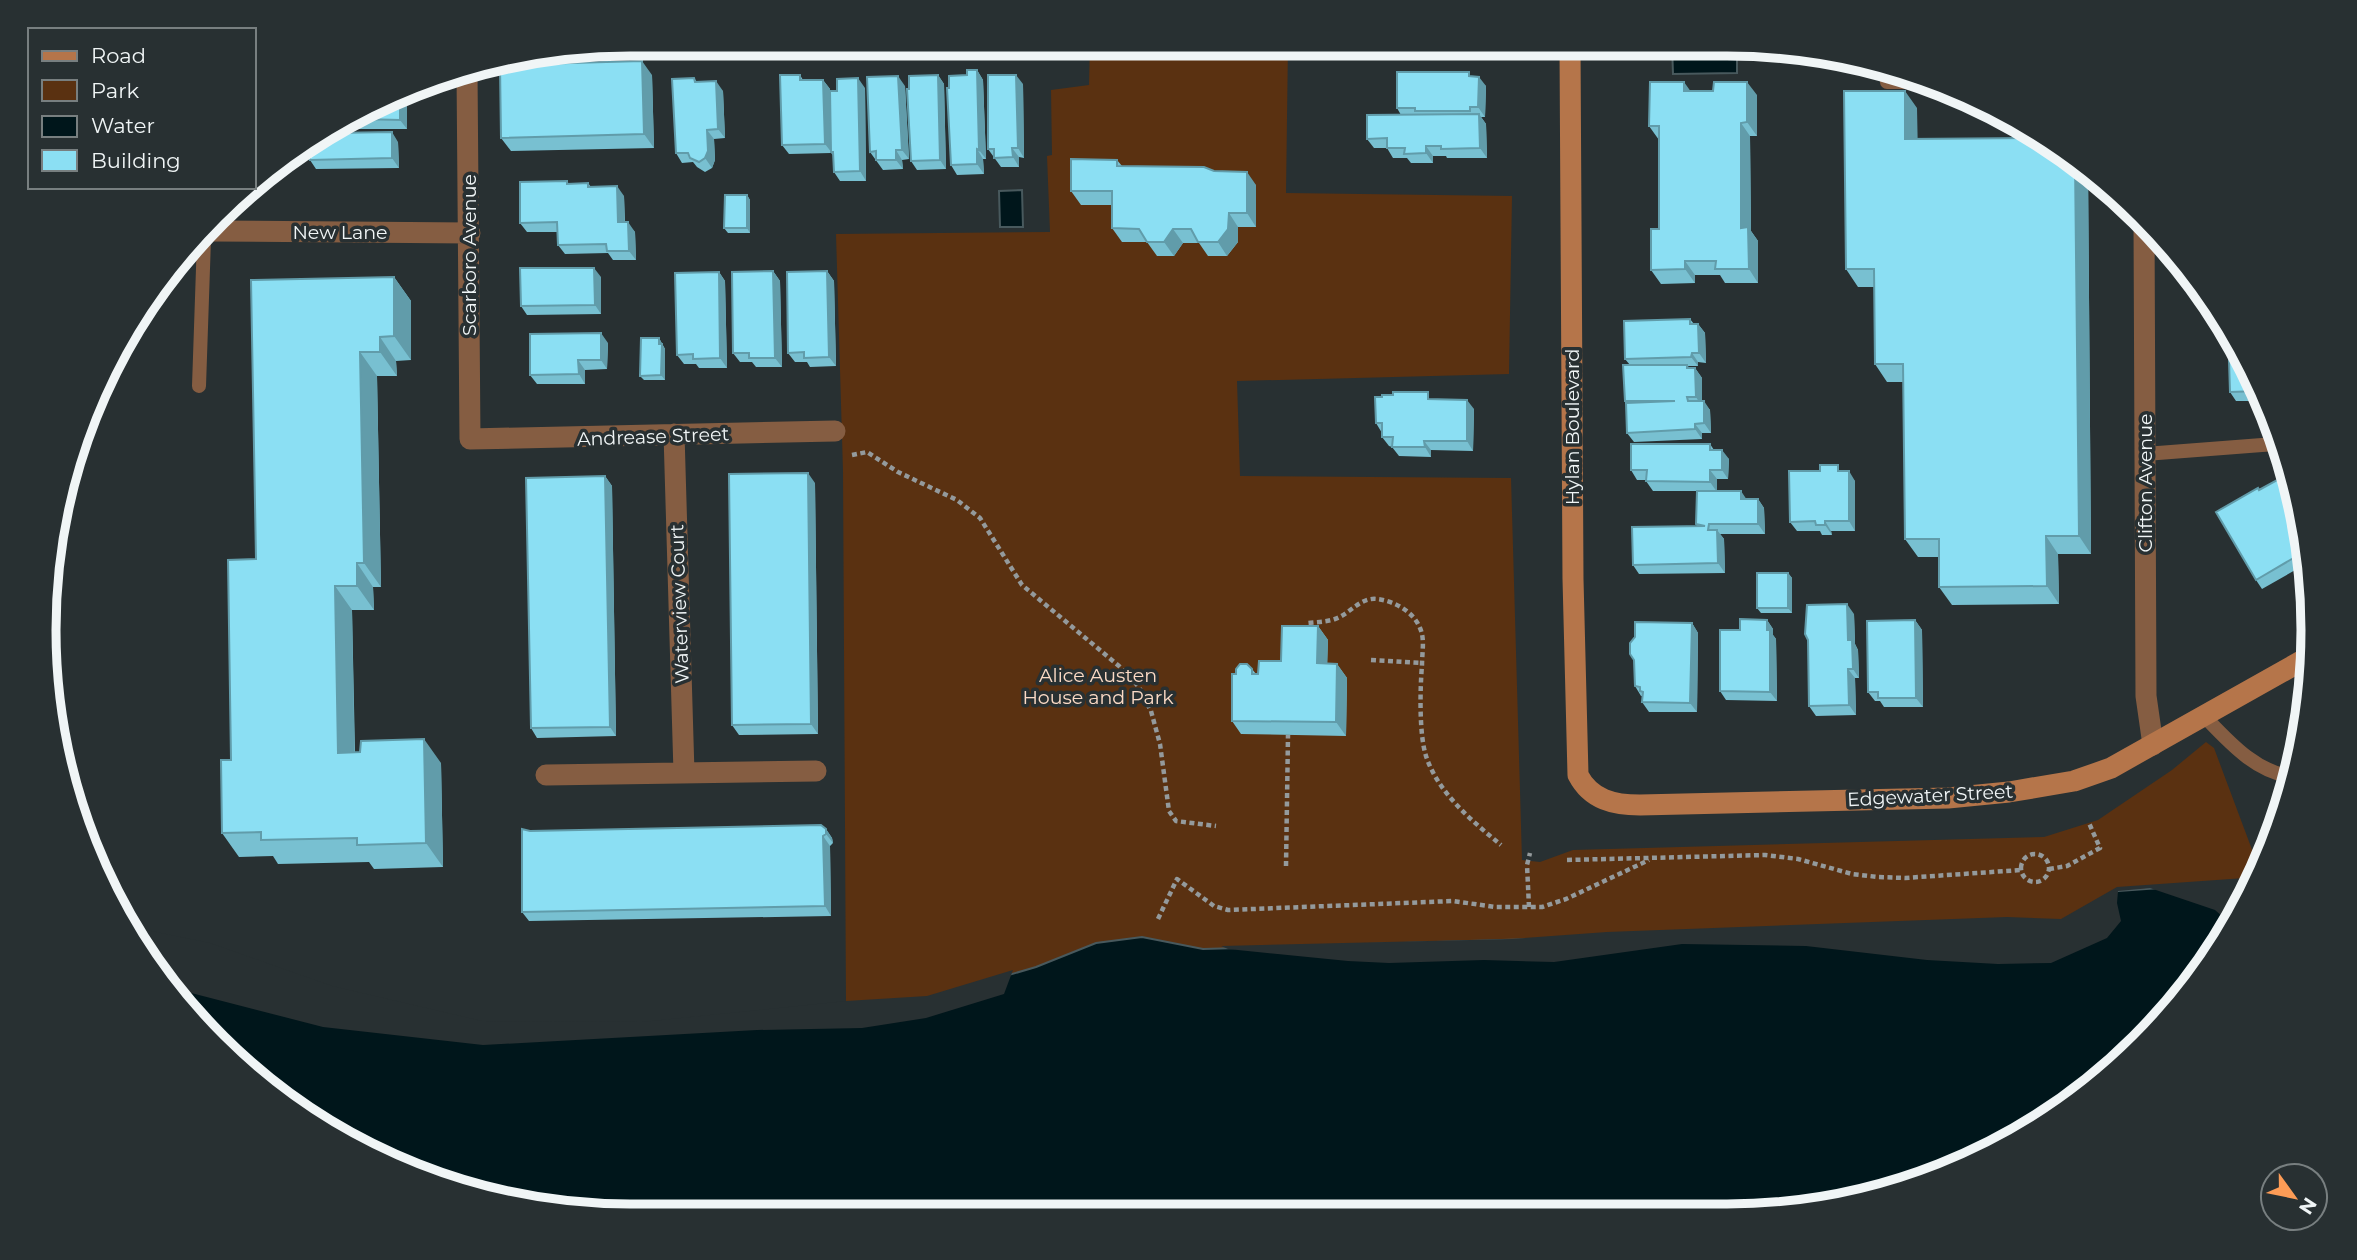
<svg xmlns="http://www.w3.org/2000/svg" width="2357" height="1260" font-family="Montserrat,sans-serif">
<rect width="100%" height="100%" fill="#283032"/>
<path fill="#5a3111" d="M1090,44H1288L1286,193L1512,196L1509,374L1237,381L1240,476L1511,478L1522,860L1540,862L1573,850L2044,837L2098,820L2172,770L2206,742L2214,748L2260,871L2257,877L2245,882L2062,923L1203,949L1142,937L1096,943L1036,967L927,999L846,1005L843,471L836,234L1050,232L1047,156L1052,155L1051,90L1089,85Z"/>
<path fill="#00161b" stroke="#48595d" stroke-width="2" d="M1672,45H1737V73L1673,74Z
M1022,190L1023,227H1000L999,191Z
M2245,882L2251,892L2168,1016L2084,1095L1951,1172L1804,1211L592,1215L478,1196L370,1156L215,1044L142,955L128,929L210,947L331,989L482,1025L642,1026L927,999L1036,967L1096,943L1142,937L1203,949L2062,923L2118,891Z"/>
<path fill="#283032" d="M2245,878L2253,889L2230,923L2215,910L2150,888L2118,891L2117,903L2121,921L2107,938L2051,963L1998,964L1927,960L1806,946L1682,944L1554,962L1484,960L1389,963L1348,961L1228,949L1221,946L1512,939L1607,932L2007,917L2061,919L2117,887Z
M127,926L210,943L332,986L482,1021L642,1022L846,1001L927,996L1013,970L1004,994L926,1018L862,1028L757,1030L483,1045L323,1027L168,987L142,955Z"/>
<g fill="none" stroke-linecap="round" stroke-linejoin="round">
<path stroke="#949a9c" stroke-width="4.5" stroke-dasharray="5 3.5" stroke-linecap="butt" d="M852,455L867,452L898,472L957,500L980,518L1022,585L1119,666L1139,687L1151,711L1160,744L1169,811L1176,821L1216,826
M1308,631V623C1317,622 1326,622 1335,619C1350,614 1360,597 1377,599C1394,601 1413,611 1420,628C1425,639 1422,652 1422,665C1420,689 1419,734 1426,756C1438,793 1472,821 1501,845
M1371,660L1422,663
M2021 868a14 14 0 1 1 28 0a14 14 0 1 1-28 0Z
M1567,860L1765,855L1798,859L1852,874L1878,877L1905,878L2021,870
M1286,866L1288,735
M2049,869L2067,866L2100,848L2089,823
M1529,907L1527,865L1530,853
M1158,919L1177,879L1214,906L1228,910L1453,901L1495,907H1542L1566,899L1649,860"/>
<path stroke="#855d42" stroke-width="14" d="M1887,67V82H1928
M199,386L204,239
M2145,454L2275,444L2282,441
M2204,716C2229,742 2256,773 2294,777"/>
<path stroke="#855d42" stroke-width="21" d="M467,71L470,439L835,431
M2144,221L2146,696L2153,745
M211,231L470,233
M674,434L684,773
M546,775L816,771"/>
<path stroke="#b5754a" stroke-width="21" d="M1570,45L1573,579L1578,775C1591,800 1614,805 1640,805L1948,798L2009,792L2074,781L2111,768L2312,655"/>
</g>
<path fill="#78c0d1" d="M977,70L983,80L986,159H983L984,174L957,175L951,165L949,88L967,75Z
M652,75L654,148L511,151L501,138Z
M800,75L803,80H823L830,89V103L865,88L866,181H840L834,172V156L831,153L789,154L782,145Z
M938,75L944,84L946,169L917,170L911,161L909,89Z
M1472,76L1486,86L1485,117H1481L1486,124L1487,158H1447L1446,156H1433V163H1411L1407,158H1393L1387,148H1374L1367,139L1401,115L1397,108Z
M694,78L697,82L723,91L725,138L714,139L715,160L712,168L705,172L697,167L693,162L682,163L676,153Z
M1023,84L1024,158L1019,157V167H1001L988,149Z
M905,86L909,159L902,160L903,169L883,170L870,152Z
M1690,91L1757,95V136H1750L1751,231L1758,241V283H1725L1720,275H1695V283L1661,284L1651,270L1659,229V140L1649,126Z
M403,95L407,100V129H350L347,125Z
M1917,108V139L2084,165L2088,168L2091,554H2058L2059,604L1952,605L1939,587V557H1918L1905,539L1904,382H1887L1875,364L1874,287H1858L1846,269Z
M398,142L399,168L316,169L310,160Z
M1117,160L1122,166L1214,171L1256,185V227H1238V242L1227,256H1208L1199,243H1183L1174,256H1157L1147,242H1122L1112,228V205H1081L1071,191Z
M567,181L569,184L588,183L591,187L624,196L625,222L635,232L636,260H613L608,253L565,254L558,245V232H527L520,223Z
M747,195L750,200V233H728L724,228Z
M773,271L780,281L782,367H756L752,362H740L733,353Z
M827,271L834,281L836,366L810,367L807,362H795L788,353Z
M719,272L725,281L727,368H699L696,364H684L677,355Z
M394,277L411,301V360L396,361L397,376H377L381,587H373L374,610H352L355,752L441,763L443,867L374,869L369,862L278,864L273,856L239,857L222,833L256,559Z
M601,277V314L527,315L521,306Z
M2203,292L2220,317H2209L2203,307Z
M1690,319L1694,324H1698L1705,333L1706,363L1698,362V366H1688L1689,368H1695L1702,378V401L1710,410L1711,433H1702V439L1634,442L1627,433L1626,404L1625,401L1630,365L1625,359Z
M2235,337L2264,401H2236L2230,392Z
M659,338L665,349V380H644L640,376Z
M608,343L607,369L585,370V384H537L530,375Z
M1433,399L1474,409L1473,451L1431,450V457L1399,456L1392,447L1389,446L1382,437V433L1376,423Z
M1710,444L1714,450L1729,459L1728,479H1717V491L1747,499H1758L1764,508L1765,534H1720L1724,539L1725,573L1639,574L1633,565L1697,526L1696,524L1697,491H1653L1646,481V480H1637L1631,470Z
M1842,471L1855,481V531H1831L1832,535H1822L1820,531H1797L1790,522Z
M605,476L612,486L616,736L537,738L531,728Z
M815,483L818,734L739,735L732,725Z
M2216,512L2308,554L2309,567L2306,568L2304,565L2262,589L2256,580Z
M1788,573L1792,578V613H1761L1757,608Z
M1854,614L1855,644L1858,650L1859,678H1855L1856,715L1816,716L1809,706Z
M1767,620L1773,629V635L1776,639L1777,701L1726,700L1720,691L1740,630Z
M1915,620L1922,630L1923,707H1884L1880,701H1875L1868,692Z
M1692,623L1698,633L1697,712H1649L1642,702L1643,696H1641L1635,686L1634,660Z
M1318,626L1328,640L1327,664H1337L1347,678L1346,736L1241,734L1232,721L1236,674L1252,669L1256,674H1258L1281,661Z
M826,829L832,838L833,843L830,846L831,916L529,921L522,912L530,831Z"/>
<path fill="#619caa" d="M642,61L652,75L654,148L644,134Z
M977,70L983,80L986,159L979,150Z
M938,75L944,84L946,169L940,160Z
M1016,75L1023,84L1024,158L1018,148Z
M898,76L905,86L909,159L902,150Z
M1479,77L1486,86L1485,117L1478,107Z
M858,78L865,88L866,181L860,171Z
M823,80L830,89L832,153L825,144Z
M716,81L723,91L725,138L718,129Z
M1684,82L1694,96L1684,91Z
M1747,82L1757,95V136L1747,122Z
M1905,91L1917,108L1918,157L1905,139Z
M403,95L407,100V129L400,120L399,97Z
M1479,114L1486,124L1487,158L1480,148Z
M1741,123L1750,136L1751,231L1758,241V283L1749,269L1741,228Z
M707,130L714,139L715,160L712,168L705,158Z
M392,132L398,142L399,168L392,158Z
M1426,146L1433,156V163L1426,153Z
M1012,148L1019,157V167L1013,157Z
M977,149L983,159L984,174L977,164Z
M896,150L902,160L903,169L896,160Z
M2075,160L2088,168L2091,554L2079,536Z
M1247,172L1256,185V227L1247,213Z
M617,186L624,196L625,232L618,222Z
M747,195L750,200V233L747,228Z
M1229,213L1238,227V242L1227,256L1218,242Z
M628,222L635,232L636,260L629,251Z
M1173,229L1183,243L1174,256L1164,242Z
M1685,261L1695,275V283L1685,269Z
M594,268L601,277V314L595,305Z
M773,271L780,281L782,367L775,358Z
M827,271L834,281L836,366L829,357Z
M719,272L725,281L727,368L720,358Z
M394,277L411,301V360L394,336Z
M1698,324L1705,333L1706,363L1699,353Z
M601,333L608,343L607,369L601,360Z
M380,337L396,361L397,376L380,352Z
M659,338L665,349V380L661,375Z
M360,352L377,376L381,587L364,563Z
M1692,353L1698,362V366L1691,357Z
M578,360L585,370V384L579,374Z
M1695,368L1702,378V407L1696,397Z
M1467,400L1474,409L1473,451L1467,441Z
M1704,401L1710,410L1711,433L1704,423Z
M1695,424L1702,433V439L1695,429Z
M1424,441L1431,450V457L1425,447Z
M1722,450L1729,459L1728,479L1722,470Z
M1710,470L1717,479V492L1710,482Z
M1849,471L1855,481V531L1849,521Z
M808,473L815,483L818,734L811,724Z
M605,476L612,486L616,736L610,727Z
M1741,491L1747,500L1741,499Z
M1758,499L1764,508L1765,534L1758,524Z
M1825,521L1831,531L1832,535L1825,525Z
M1717,530L1724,539L1725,573L1718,563Z
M2046,536L2058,554L2059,604L2047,586Z
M357,563L373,587L374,610L357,586Z
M1788,573L1792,578V613L1788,608Z
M335,586L352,610L355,777L338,753Z
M1847,604L1854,614L1855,644L1858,650L1859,678L1853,669L1848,640Z
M1767,620L1773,629V635L1776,639L1777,701L1770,692Z
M1915,620L1922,630L1923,707L1916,698Z
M1692,623L1698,633L1697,712L1690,703Z
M1318,626L1328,640L1327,677L1317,663Z
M1337,664L1347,678L1346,736L1336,722Z
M1848,669L1855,678L1856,715L1849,705Z
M424,739L441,763L443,867L426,843Z
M826,829L832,838L833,843L826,834Z
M823,836L830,846L831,916L825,906Z"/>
<path fill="#8bdff3" stroke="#619caa" stroke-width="2" d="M642,61L644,134L501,138L500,65Z
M967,70H977L979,150L977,149V164L951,165L947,88H949V76L967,75Z
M1397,72H1469V76L1479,77L1478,107H1470V111H1415V108H1397Z
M780,75H800V80H823L825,144L782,145Z
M938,75L940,160L911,161L907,89H909V76Z
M988,75H1016L1018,148H1012L1013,157L994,158V149H988Z
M898,76L902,150H896V160H876V151L870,152L867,77Z
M694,78L695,82L716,81L718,129L707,130L708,151L705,158L699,162L690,158L688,153H676L672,79Z
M858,78L860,171L834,172L833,152H831L830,91H837V79Z
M1650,82H1684V91H1713L1714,82H1747V122L1741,123V228L1748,227L1749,269H1715L1716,261H1685V269L1651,270V229H1659V126H1649Z
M1844,91H1905V139L2041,138L2075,160L2079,536H2046L2047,586L1939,587V539H1905L1903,364H1875L1874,269H1846Z
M400,97V120L358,119Z
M1479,114L1480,148L1441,149V146H1426V153L1404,154L1405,148H1387V138L1367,139V115Z
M392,132V158L310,160L309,146L332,133Z
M1071,159L1117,160V166L1204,167L1214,171L1247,172V213H1229L1228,229L1218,242H1198L1191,229H1173L1164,242H1147L1139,229L1112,228V191H1071Z
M567,181V184L588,183V187L617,186L618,222H628L629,251H607L606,244L558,245L557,222L520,223V182Z
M725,195H747V228H724Z
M520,268H594L595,305L521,306Z
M773,271L775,358H749V353H733L732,272Z
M827,271L829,357L804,358V352L788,353L787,272Z
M719,272L720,358L693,359V354L677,355L675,273Z
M394,277V336L380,337V352H360L364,563H357V586H335L338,753L360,752L361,741L424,739L426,843L357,845V838L261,840V832L222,833L221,760H231L228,560L256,559L251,280Z
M2203,292L2213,307H2203Z
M1690,319V324H1698L1699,353H1692L1691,357L1625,359L1624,321Z
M2228,327L2235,337L2259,391L2230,392Z
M601,333V360H578L579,374L530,375V334Z
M641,338H659V344H662L661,375L640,376Z
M1623,365H1687V368H1695L1696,397H1687L1688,401H1704V423L1695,424V429L1627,433L1626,403L1675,401H1625Z
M1393,392H1428V399L1467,400V441H1424L1425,447H1392L1393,437H1382V423H1376L1375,397H1382V395H1393Z
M1631,444H1710V450H1722V470H1710V482L1646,481L1647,470H1631Z
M1820,465H1838V471H1849V521H1825V525H1816L1815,521L1790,522L1789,471H1820Z
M808,473L811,724L732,725L729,474Z
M2290,473L2308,554L2299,559L2297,556L2256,580L2216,512L2258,488L2259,490Z
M605,476L610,727L531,728L526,478Z
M1697,491H1741V499H1758V524H1709L1708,530H1717L1718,563L1633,565L1632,527L1705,526L1696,524Z
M1757,573H1788V608H1757Z
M1847,604L1848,640H1852L1853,669H1848L1849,705L1809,706L1808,640L1805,634L1807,605Z
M1740,619L1767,620V630H1770V692L1720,691V630H1740Z
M1915,620L1916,698H1878V692H1868V690L1867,621Z
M1635,622L1692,623L1690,703L1642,702L1643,692L1640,691V687L1635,686L1634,660L1630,654V643L1635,637Z
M1282,626H1318L1317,663L1337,664L1336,722L1232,721V674H1236V669L1240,664H1247L1252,669V674H1258L1259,661H1281Z
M2312,660V669L2309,684L2299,667Z
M821,825L826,829V834L823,836L825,906L522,912V829L530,831Z"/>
<g text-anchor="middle" stroke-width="7" stroke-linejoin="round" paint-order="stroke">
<g font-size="19" fill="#f0f5f6" stroke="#283032">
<text x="340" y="239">New Lane</text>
<text transform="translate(469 255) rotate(-90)" y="7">Scarboro Avenue</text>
<text transform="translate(1572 427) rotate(-90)" y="7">Hylan Boulevard</text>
<text transform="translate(653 436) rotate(-2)" y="7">Andrease Street</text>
<text transform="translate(2145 483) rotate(-90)" y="7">Clifton Avenue</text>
<text transform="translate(679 604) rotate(-92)" y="7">Waterview Court</text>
<text transform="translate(1930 795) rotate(-3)" y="7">Edgewater Street</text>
</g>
<g font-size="19" fill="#fcdbc6" stroke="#283032">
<text x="1098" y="682">Alice Austen<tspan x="1098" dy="22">House and Park</tspan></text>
</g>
</g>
<path d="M0 0H2357V1260H0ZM630 56H1727A574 574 0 0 1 2301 630V630A574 574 0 0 1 1727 1204H630A574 574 0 0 1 56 630V630A574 574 0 0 1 630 56Z" fill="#283032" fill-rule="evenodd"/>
<path fill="none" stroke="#f0f5f6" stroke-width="9" d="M630 56H1727A574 574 0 0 1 2301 630V630A574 574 0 0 1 1727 1204H630A574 574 0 0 1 56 630V630A574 574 0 0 1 630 56Z"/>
<rect x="28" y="28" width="228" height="161" fill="#283032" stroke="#787f80" stroke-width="2"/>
<rect x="42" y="51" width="35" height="10" fill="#b5754a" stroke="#787f80" stroke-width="2"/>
<text x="91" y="63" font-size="21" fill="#f0f5f6">Road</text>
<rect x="42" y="80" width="35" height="21" fill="#5a3111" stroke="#787f80" stroke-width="2"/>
<text x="91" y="98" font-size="21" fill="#f0f5f6">Park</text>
<rect x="42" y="116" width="35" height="21" fill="#00161b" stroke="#787f80" stroke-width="2"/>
<text x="91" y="133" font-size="21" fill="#f0f5f6">Water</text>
<rect x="42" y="150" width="35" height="21" fill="#8bdff3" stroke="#787f80" stroke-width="2"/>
<text x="91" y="168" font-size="21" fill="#f0f5f6">Building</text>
<g transform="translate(2294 1197) rotate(123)"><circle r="33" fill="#283032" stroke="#787f80" stroke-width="2"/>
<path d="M0-5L12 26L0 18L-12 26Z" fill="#fd9c56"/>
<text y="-10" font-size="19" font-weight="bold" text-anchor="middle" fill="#f0f5f6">N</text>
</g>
</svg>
